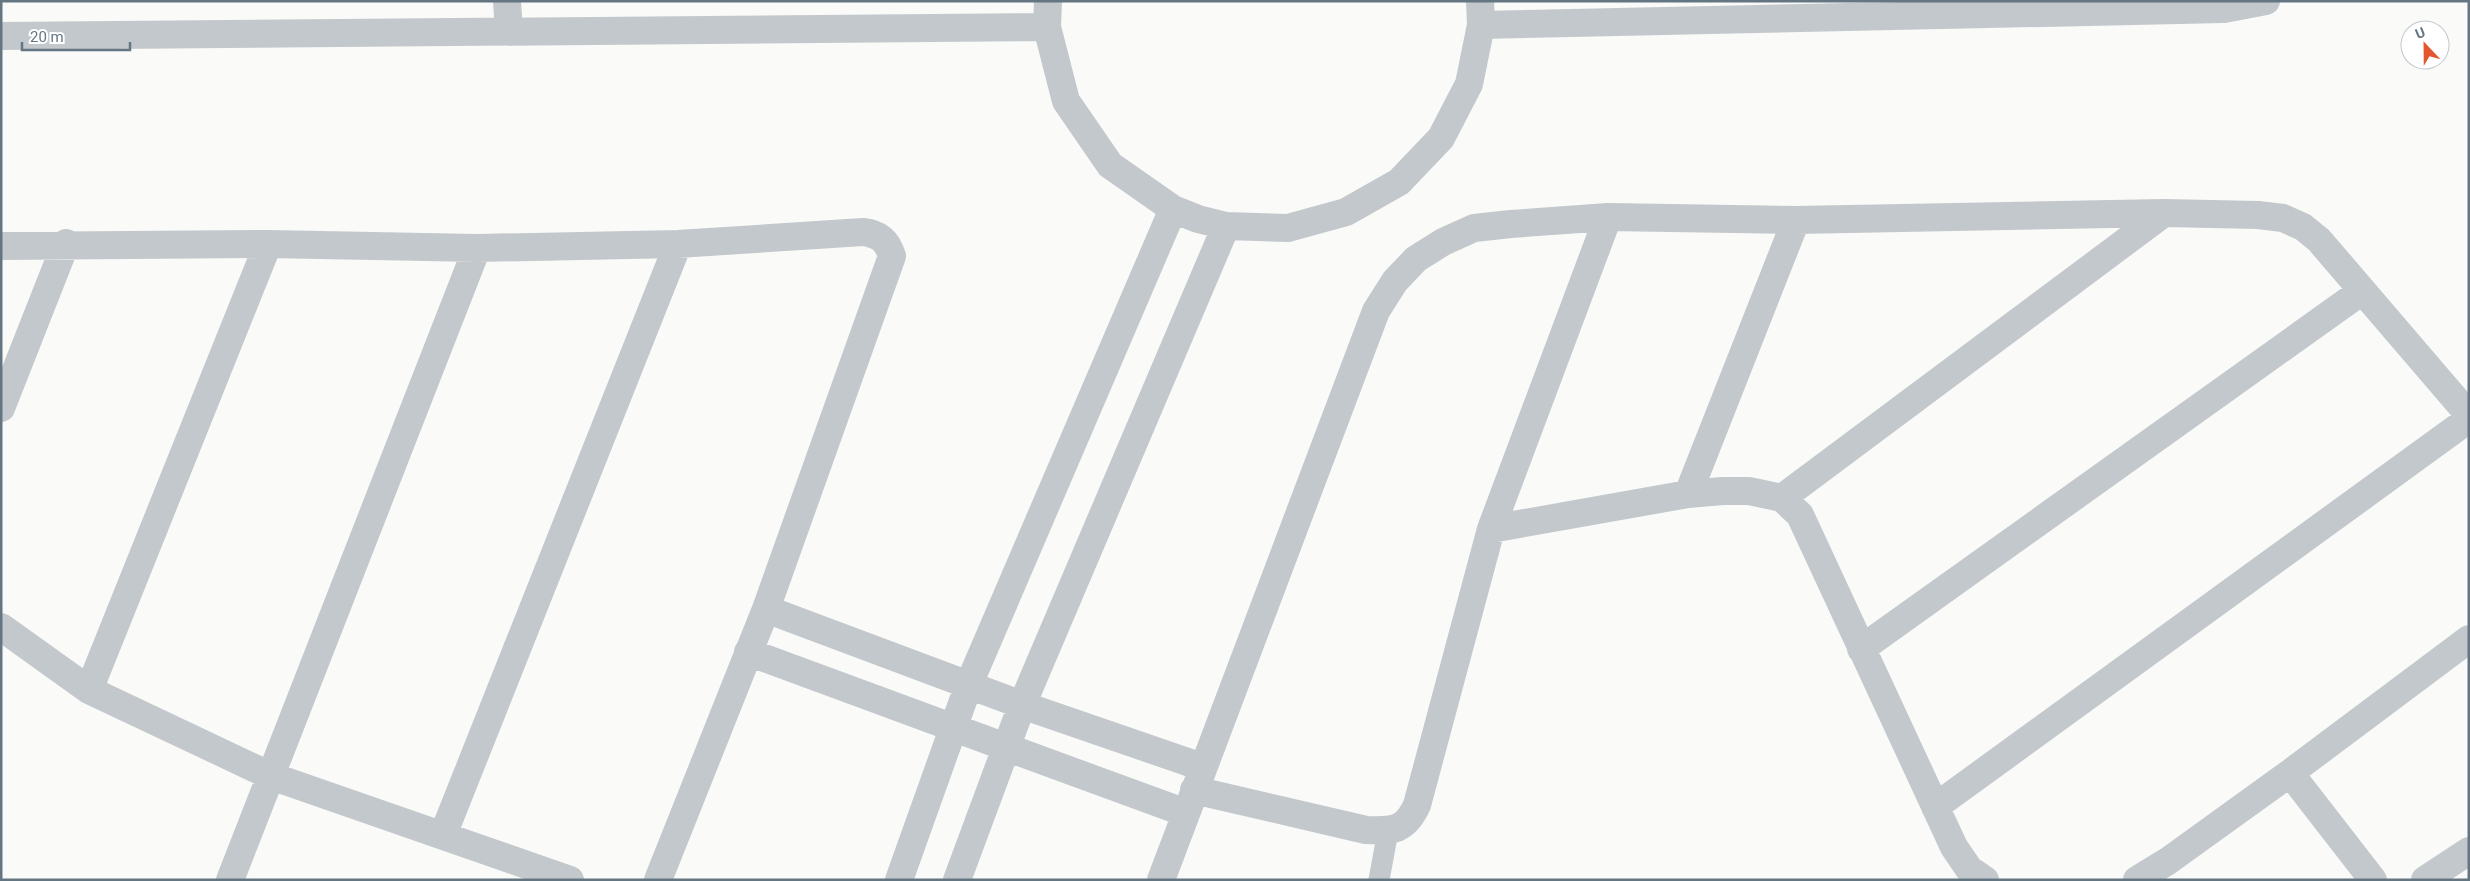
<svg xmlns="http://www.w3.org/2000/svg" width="2470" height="881" font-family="Roboto,sans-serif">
<rect width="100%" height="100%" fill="#fafaf8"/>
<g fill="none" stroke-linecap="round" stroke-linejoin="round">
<path stroke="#c3c8cc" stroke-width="21" d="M1379,880L1388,831"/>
<path stroke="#c3c8cc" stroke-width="28" d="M507,1L509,32
M1048,1L1047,27L1066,101L1110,165L1173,209L1198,219L1226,226L1288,228L1346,212L1399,182L1441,138L1469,84L1481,25L1480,1
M1481,25L2224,9L2266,1
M1,36L1047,27
M1,246L268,244L477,248L678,244L863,232C879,234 887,240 892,256L766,609L658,880
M1,408L66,243
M1688,494L1796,220
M1782,498L2164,213
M1491,529L1688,494L1723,491H1749L1782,498L1800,515L1954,847L1969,869L1985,880
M766,609L1022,705L1202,767
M1,627L89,690L271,776L570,880
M1861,649L2362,291
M748,652C894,707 1040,759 1186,813
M89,690L268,244
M2290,773L2373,880
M1194,790L1366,830C1393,831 1405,831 1417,805L1491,529L1608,217
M1935,807L2469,419
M443,835L678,244
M230,880L477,248
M899,880L969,684L1173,209
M957,880L1022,705L1226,226
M1161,880L1376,311L1395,281L1416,259L1443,242L1474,228L1511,224L1608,217L1796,220L2164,213L2258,215L2283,218L2303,227L2319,240L2469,415
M2137,880L2168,861L2290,773L2469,639
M2425,880L2469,851"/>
</g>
<rect width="2470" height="881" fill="none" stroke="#657683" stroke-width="5"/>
<g transform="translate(2425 45) rotate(338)"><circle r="24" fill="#ffffff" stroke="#c1c8cd"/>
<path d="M0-4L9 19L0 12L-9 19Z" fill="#e4572e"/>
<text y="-8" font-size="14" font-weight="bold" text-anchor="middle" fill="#657683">U</text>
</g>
<path d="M22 42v8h108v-8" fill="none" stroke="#657683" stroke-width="2.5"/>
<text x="30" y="42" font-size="15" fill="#657683" stroke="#ffffff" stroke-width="4" paint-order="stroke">20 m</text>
</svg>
